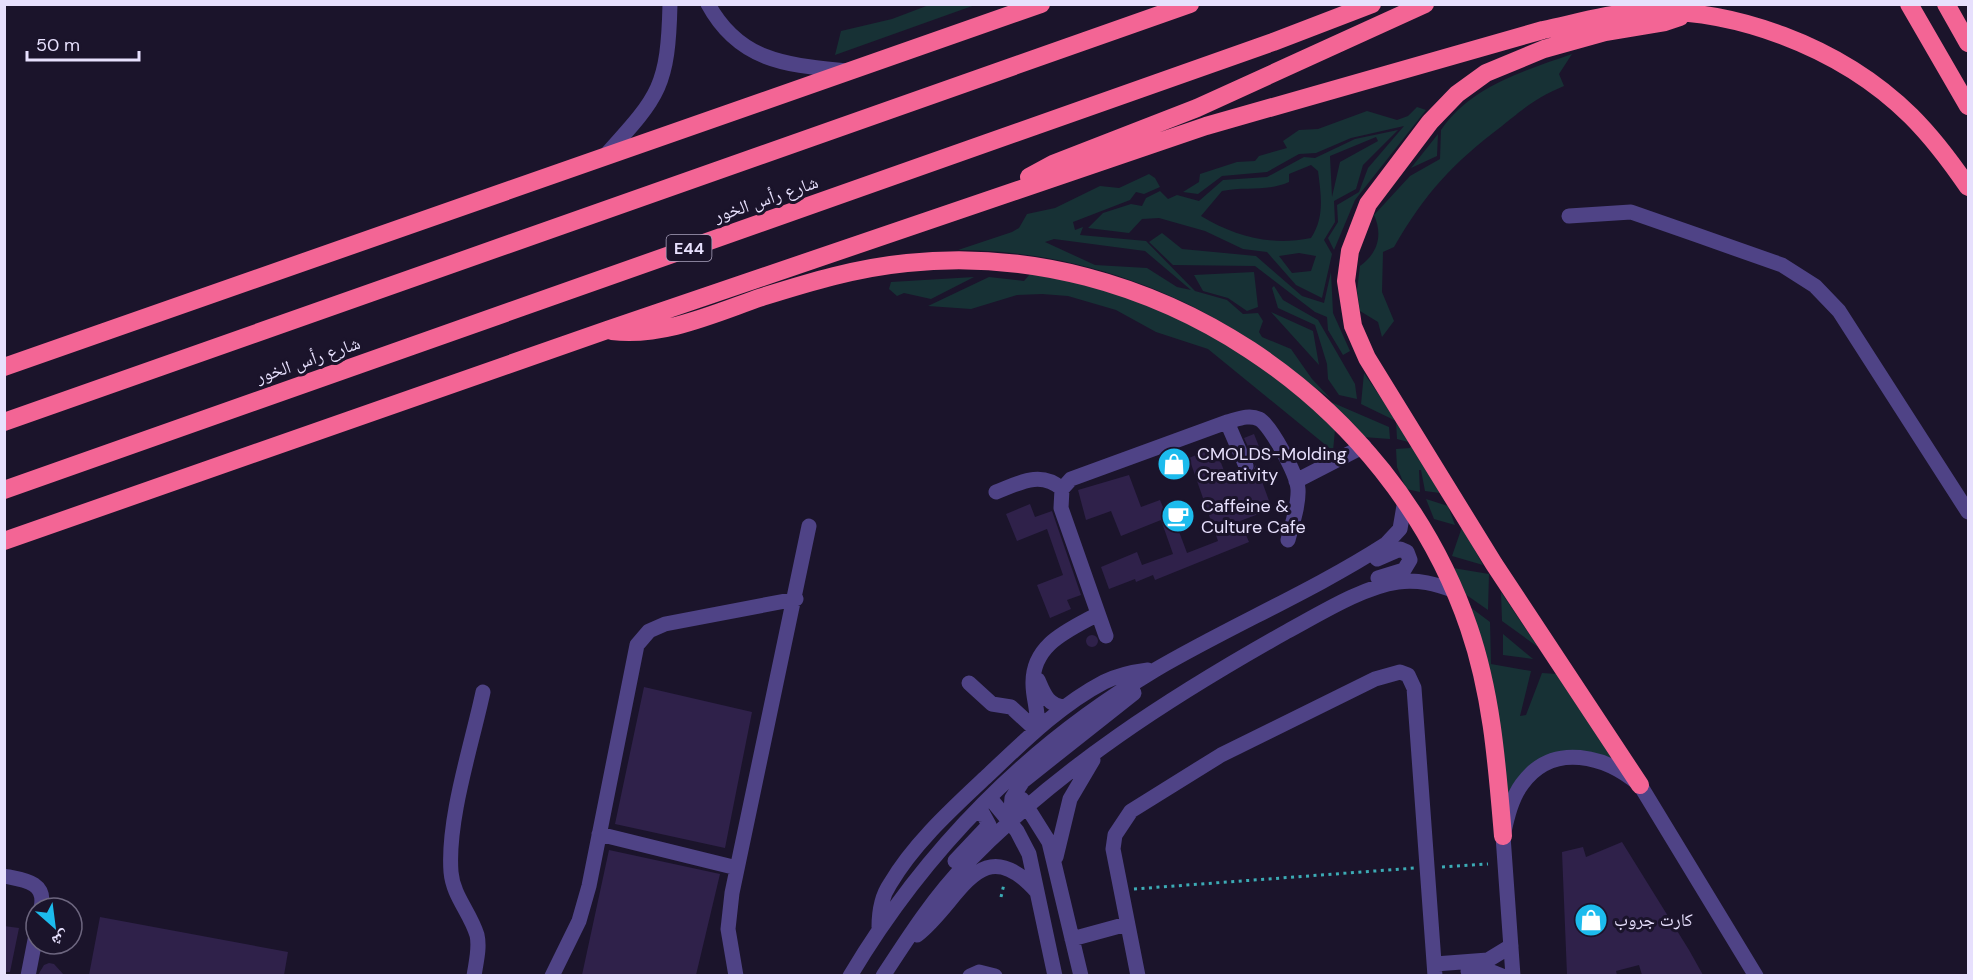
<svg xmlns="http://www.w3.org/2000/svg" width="1973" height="980" font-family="'DM Sans','Noto Naskh Arabic',sans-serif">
<rect width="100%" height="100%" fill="#1b142b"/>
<path fill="#173135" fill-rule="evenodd" d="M929,5H975L835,55L841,31L892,19Z
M1572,54L1559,74L1564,86C1534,99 1527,106 1502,126C1452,164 1426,192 1394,247L1383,252L1382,292L1394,321L1382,337L1378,322L1360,311L1357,290L1360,266C1378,253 1383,235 1374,215L1410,176L1440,159L1441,130C1471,86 1524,71 1572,54Z
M1417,107L1426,110L1355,200L1334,250L1328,238L1338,222L1337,205L1359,192L1368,168L1404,126L1351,138L1316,153L1299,154L1267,172L1222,176L1198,194L1183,192L1199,182L1200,174L1237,162L1255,161L1259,156L1287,148L1283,141L1299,130L1318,129L1367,111L1397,120L1408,116Z
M1398,130L1363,165L1356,189L1334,201L1335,222L1324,240L1332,254L1322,298L1296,285L1267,252L1243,249L1205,231L1159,218L1142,219L1129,233L1088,228L1103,213L1131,204L1142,206L1146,198L1160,191L1168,199L1177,195L1199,201L1223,180L1267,177L1304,157L1315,158L1355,139ZM1376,137L1378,141L1340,162L1332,197L1330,156ZM1311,165L1318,171C1321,195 1325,217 1311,238C1271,246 1236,237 1201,216L1222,191C1245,186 1266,192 1289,182V174ZM1299,253L1316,256L1311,271L1292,273L1279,256Z
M1438,134L1437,156L1411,168Z
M1149,174L1155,178L1160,187L1144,194L1136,192L1130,200L1073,222L1075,230L1083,227L1080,235L1146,241L1195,291L1227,300L1243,314L1258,313L1263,321L1259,332L1262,337L1291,349L1312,379L1331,399C1298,376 1267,350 1233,329C1152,279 1054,250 958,250L1012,232L1019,228L1027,214L1055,208L1100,186L1119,188ZM1054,239L1145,251L1191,290L1177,287L1147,268L1095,265L1045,242Z
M1162,233L1182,249L1256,256L1302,296L1324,303L1331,272L1333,313L1350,351L1343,355L1328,330L1327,317L1315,312L1255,266L1173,265L1149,242Z
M1254,272L1258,307L1247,311L1228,298L1203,291L1194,275Z
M1030,274C1050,278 1072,281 1092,287C1184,312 1268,363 1335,430L1333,451L1208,349L1156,332L1116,310L1068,296L1042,294L1017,295L971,309L928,306L989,277L1024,281Z
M974,277L931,299L904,293L897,296L889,289L891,282Z
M1274,286L1283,300L1318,320L1355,384L1357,399L1339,395L1328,379L1327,364L1315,325L1278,308L1272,288Z
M1271,312L1313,331L1319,365Z
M1364,373L1412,443L1440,493L1425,491L1421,470H1419L1420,492L1406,489L1397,467L1396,449L1410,448L1412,443L1397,439L1396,421L1361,404Z
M1331,402L1389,427L1390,439L1363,437Z
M1426,499L1448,506L1455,525L1434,519Z
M1462,527L1483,565L1452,556Z
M1453,568L1489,574L1488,610L1465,594Z
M1501,592L1538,647L1502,621Z
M1466,604L1490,622L1491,664L1531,671L1520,716L1526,715L1542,673L1557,674L1615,759L1594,753L1573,752L1507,799Z
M1503,634L1533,659L1503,655Z"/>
<path fill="#2f214a" d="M1254,434L1264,459L1255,462L1244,438Z
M1215,447L1226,476L1238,472L1249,475L1256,465L1272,509L1240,521L1249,542L1155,580L1153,575L1136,582L1135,579L1109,589L1101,567L1137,552L1142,565L1173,554L1161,520L1121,536L1111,511L1086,520L1078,490L1129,475L1141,507L1160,500L1165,512L1171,510L1187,553L1218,541L1189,458Z
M1030,504L1035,517L1052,511L1081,595L1067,600L1071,609L1050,618L1037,585L1063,575L1047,529L1017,541L1006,514Z
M1086 641a6 6 0 1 1 12 0a6 6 0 1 1-12 0Z
M644,687L752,712L725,848L615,824Z
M1622,842L1689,950L1703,975H1642L1639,965L1616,971L1617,975H1567L1562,852L1583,847L1586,857Z
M609,850L720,874L696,975H582Z
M100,917L288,952L284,975H89Z
M4,926L19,928L10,972H4Z
M49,963L54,964L64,975H38L44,965Z"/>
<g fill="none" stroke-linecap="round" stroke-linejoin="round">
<path stroke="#3cabb5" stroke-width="3" stroke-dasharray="3 4.5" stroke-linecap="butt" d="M1442,867L1488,864
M1134,889L1415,868
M1001,897L1004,884
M1733,976L1734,975"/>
<path stroke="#4f4386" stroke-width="15" d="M708,4C740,63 789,65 848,71
M604,157C659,96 668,88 670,4
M1569,216L1631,212L1697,235L1782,265L1815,286L1839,311L1968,512
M1227,422L1246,466
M1296,481L1364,446
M996,492C1019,483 1041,470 1062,489
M1377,559L1400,549L1407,552L1410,560L1404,570L1378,578
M1106,636L1061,508L1062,489L1071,479L1227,422C1238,419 1249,414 1259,419C1271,425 1297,475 1298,489C1299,505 1292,524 1288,540
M1038,680C1044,694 1048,706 1065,707
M969,683L992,704L1011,707L1036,730
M1036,730C1040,713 1033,701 1033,684C1032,644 1069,630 1098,614
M990,798L1017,831L1029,854L1055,976
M1022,799L1049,842L1081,976
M1010,821L1012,798L1023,781L1134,693
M599,834L737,868
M1056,857L1070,799L1093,760
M955,861L989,825L983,814L974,813
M4,876C24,880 47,882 41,908
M879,927C879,911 881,897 890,884C914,843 953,808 987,776C1023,742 1060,705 1104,682C1118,675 1132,672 1148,670
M917,935C960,902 980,827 1037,892
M1072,939L1127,924
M1435,964L1488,960L1511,946
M1468,971L1487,970L1502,976
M28,976L36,935
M474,976C476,962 480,948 477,935C470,912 453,896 451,872C447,819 472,744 483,692
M552,976L579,921L589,886L637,645L649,631L665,624L796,599
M736,976L728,929L732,893L809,526
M850,976C925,850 1029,744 1155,670C1230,626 1313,591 1386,544L1400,529L1405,500
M883,976C909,936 934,897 967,863C1059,768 1172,696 1286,632C1318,615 1362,587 1398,582C1418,579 1436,584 1455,591
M970,976L979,972L995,976
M1138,976L1113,849L1115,835L1131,811L1221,755L1375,679L1400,672L1408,675L1414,688L1435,976
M1513,976L1503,836C1507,818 1511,799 1522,784C1553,741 1606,756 1640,785L1756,976"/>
<path stroke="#f36595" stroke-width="18" d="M1909,4L1968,106
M1946,4L1968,43
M1029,177L1053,164L1197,108L1425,4
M612,331C664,337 713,314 762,297C810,282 856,268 907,263C1150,237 1391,399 1469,628C1492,695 1497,765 1503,836
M4,367L1041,4
M4,422L1190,4
M4,490L1273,42L1372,4
M4,541L607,330L1206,126L1543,30C1572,24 1603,15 1633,12C1731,5 1841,47 1911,116C1933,138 1951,162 1968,187
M1640,785L1494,564L1367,358L1353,326L1346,281L1350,251L1368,204L1430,122L1457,94L1486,73L1544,49L1605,32L1665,22L1680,17"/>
</g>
<defs>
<symbol id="shop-disc" viewBox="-11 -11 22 22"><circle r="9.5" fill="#1cbbed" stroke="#1b142b"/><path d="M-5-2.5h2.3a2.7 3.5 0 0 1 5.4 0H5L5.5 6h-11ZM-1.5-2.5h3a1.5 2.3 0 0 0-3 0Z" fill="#fff"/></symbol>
<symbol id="cafe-disc" viewBox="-11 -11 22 22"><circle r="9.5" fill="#1cbbed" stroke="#1b142b"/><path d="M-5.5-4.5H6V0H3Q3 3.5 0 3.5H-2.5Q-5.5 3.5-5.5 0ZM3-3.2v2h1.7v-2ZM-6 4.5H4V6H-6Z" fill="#fff"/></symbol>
</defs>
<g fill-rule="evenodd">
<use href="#shop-disc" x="1155" y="445" width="38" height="38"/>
<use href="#cafe-disc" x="1159" y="497" width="38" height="38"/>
<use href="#shop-disc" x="1572" y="901" width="38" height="38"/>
</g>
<g text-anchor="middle" stroke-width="6" stroke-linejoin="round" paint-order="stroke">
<rect fill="#1b142b" stroke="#aaa3be" stroke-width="1.5" x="666.5" y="235" width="45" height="26" rx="4.5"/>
<g font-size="16" font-weight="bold" fill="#e7e0fd">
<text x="689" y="254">E44</text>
</g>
<g font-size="18" fill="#e7e0fd" stroke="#1b142b">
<text transform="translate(766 199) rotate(-19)" y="6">شارع رأس الخور</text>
<text transform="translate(308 360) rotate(-19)" y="6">شارع رأس الخور</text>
</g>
<g font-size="18" fill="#e7e0fd" stroke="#1b142b" text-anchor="start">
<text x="1197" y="460">CMOLDS-Molding<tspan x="1197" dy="21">Creativity</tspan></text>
<text x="1201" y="512">Caffeine &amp;<tspan x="1201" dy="21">Culture Cafe</tspan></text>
<text x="1614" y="926">كارت جروب</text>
</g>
</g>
<rect width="1973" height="980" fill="none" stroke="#e7e0fd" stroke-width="12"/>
<g transform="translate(54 926) rotate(152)"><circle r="28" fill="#1b142b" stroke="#6d667f" stroke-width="1.5"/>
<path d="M0-4.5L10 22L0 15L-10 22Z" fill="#1cbbed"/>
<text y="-9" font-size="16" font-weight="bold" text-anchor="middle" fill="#e7e0fd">ش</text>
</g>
<path d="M27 51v9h112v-9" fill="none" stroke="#e7e0fd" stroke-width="3"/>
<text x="36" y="51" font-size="18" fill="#e7e0fd" stroke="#1b142b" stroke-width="4.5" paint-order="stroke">50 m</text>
</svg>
